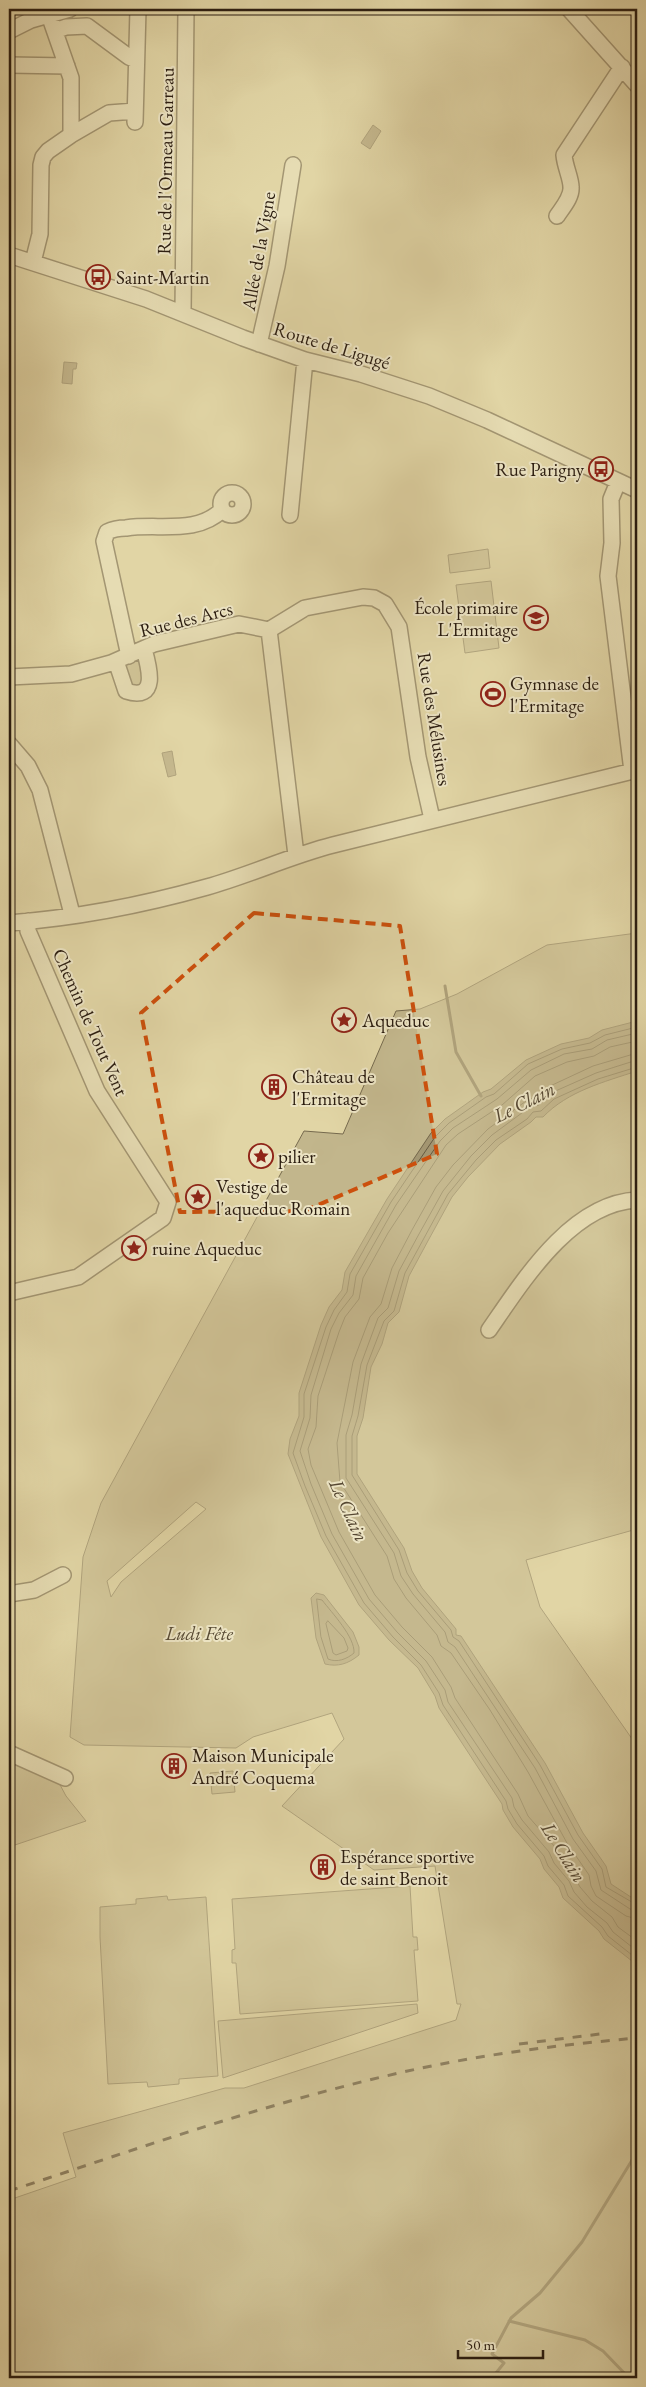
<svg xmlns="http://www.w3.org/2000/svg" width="646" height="2387" font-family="'EB Garamond',serif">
<rect width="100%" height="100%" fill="#e1d5a5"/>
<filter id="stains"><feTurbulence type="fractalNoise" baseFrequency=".004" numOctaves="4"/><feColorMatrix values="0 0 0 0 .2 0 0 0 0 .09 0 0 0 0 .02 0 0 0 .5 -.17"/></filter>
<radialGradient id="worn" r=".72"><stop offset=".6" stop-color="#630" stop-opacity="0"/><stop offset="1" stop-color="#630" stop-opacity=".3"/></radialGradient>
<path fill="#c2b68c" stroke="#766a4e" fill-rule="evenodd" d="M488,549L490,568L450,573L448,555Z
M491,581L499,648L465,653L456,585Z
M139,658L142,660L143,686L130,687L124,664Z
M637,933V1529L526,1560L540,1607L637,1746V2378H9V2200L76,2177L63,2133L225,2088H244L456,2020L461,2004H457L435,1866L374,1870L282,1806L344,1739L332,1713L253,1737L236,1748L84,1745L70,1737L83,1557L101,1503L304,1131L343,1134L396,1011L420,1009L457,994L547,945ZM196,1502L206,1509L121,1582L111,1597L107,1581Z
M9,1757L58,1781L66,1796L86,1821L9,1847Z
M233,1771L235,1792L212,1794L210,1773Z
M410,1886L413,1937H417L418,1950H414L418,2001L240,2014L236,1963H232V1950L235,1949L232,1899Z
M167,1896L168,1900L206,1897L218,2076L179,2079V2084L148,2087L147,2082L108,2084L100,1937V1907L136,1904V1899Z
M417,2004L418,2013L223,2078L218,2021Z"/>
<path fill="#a39672" stroke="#73664b" d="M373,125L381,131L370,149L361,143Z
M64,362L77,363L76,369H73L72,384L62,383Z
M172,751L176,775L168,777L162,753Z
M637,1021V1071C604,1082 568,1091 543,1117H536L531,1122L500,1144L468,1177L452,1197L429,1239L409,1276L399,1312L388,1323L382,1344L371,1367L363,1418L357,1436V1474L404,1548L412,1571L422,1588L456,1629V1635L461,1636L545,1763L583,1833L606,1866L611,1884L637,1901V1965L604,1939L599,1931L563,1898L559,1887L544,1869L540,1859L513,1827L503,1810L502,1804L439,1708L435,1696L418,1668L389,1640L359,1605L321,1537L288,1454L290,1439L299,1416V1393L321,1325L329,1307L342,1290L345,1272L387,1199L431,1133L445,1119L483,1092L491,1089L526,1060L561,1044L589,1038L602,1030Z
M316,1593L324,1595L353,1632L359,1647V1655C348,1664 338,1667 325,1664L316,1638L311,1598Z"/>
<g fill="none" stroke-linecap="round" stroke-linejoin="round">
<path stroke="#675a41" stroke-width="1" d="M637,1027L605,1035L590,1043L562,1049L528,1064L494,1094L486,1097L449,1123L435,1137L391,1202L350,1274L347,1292L334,1310L326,1327L304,1394V1417L293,1453L305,1486L326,1536L364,1603L393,1637L421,1665L439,1693L443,1705L506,1801L508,1809L517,1824L544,1856L548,1866L564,1885L568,1896L602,1927L608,1936L637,1959
M637,1033L607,1040L592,1049L564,1054L531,1070L497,1099L453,1128L440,1141L396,1205L356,1276L353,1295L339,1313L331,1329L311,1395L310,1418L300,1451L311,1484L332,1534L369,1599L397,1632L426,1661L445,1690L448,1702L512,1798L514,1807L522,1820L549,1852L554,1863L569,1881L574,1892L587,1907L607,1923L613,1932L637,1951
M637,1041L610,1047L594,1056L567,1062L535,1076L502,1105L458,1134L446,1145L388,1233L363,1278L359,1299L345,1317L339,1332L318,1396L316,1427L308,1449L311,1465L339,1532L375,1595L402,1627L432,1657L451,1687L455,1698L518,1794L528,1816L555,1847L560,1859L574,1876L580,1887L592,1901L612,1917L618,1927L637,1941
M637,1053L593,1066L548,1087L535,1097L526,1101L488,1129L453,1165L436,1187L412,1230L392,1268L381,1304L370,1317L353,1362L337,1443L340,1482L387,1556L394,1579L406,1598L437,1635L441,1646L451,1653L490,1710L528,1772L567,1843L589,1875L591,1886L596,1896L626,1916L637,1919
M637,1060L596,1073L551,1093L539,1105L530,1107L492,1135L471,1156L443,1191L419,1234L399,1271L388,1308L378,1318L361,1364L352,1415L346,1435V1478L394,1553L401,1576L413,1594L445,1632L448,1642L455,1647L535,1768L573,1839L596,1871L601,1890L630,1909L637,1911
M637,1067L598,1079L554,1099L541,1111L533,1112L527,1119L496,1140L476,1160L448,1194L405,1273L394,1311L384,1321L367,1365L358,1416L352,1436V1475L399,1550L407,1573L418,1591L451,1630L453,1637L459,1641L540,1765L578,1835L602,1869L606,1887L637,1905
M317,1599L322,1600C332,1613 355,1637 354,1653C347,1659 337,1663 328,1659L321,1637Z
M328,1621L344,1638L348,1648L347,1651L336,1655L333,1653L326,1624Z"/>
<path stroke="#73664b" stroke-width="3" d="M445,986L456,1052L481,1096
M509,2321L585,2340L603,2351L629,2378
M492,2378L504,2363L492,2354L511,2318L540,2293L582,2242L637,2152"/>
<defs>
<path id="minor" d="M569,9L637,85
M9,31L31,20L70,9
M55,31L66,27L87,26L129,57L136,60
M9,65L67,66
M135,122L138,9
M71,135L109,113L135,111
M557,216C563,207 572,197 571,187C571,178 565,167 564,155L622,67
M9,255L146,299L243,338L305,360L361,374L429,396L487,420L637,490
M33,262L40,234L41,165L43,157L48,151L71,135V78L49,15
M183,313L186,9
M259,344L277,266L293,165
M618,482L611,499L612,543L608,576L632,771
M221 504a11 11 0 1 1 22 0a11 11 0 1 1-22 0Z
M290,515L305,360
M269,630L305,608L363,597L374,598L385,604L399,627L418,757L432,819
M129,656L104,541L107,532C113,529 119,528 126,528C159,523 196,535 222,510
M116,661L126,691C159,702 149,667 144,649
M9,677L71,674L111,663L154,644L239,624L269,630L296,855
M9,744L28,766L40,790L72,914
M9,923C75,918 143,905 207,887C250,875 290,856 333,845L637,770
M9,1293L78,1277L163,1218L168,1202L97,1091L28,931V921
M489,1330C523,1281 571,1203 637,1200
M9,1594L34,1590L63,1575
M9,1753L65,1778"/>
</defs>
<use href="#minor" stroke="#584b35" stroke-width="18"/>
<use href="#minor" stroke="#ece4c4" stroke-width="15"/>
<path stroke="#2b1d10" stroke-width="3" stroke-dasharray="9 9" stroke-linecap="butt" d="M519,2044L608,2033
M9,2191C137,2149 266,2103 399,2073C477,2055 557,2045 637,2038"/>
</g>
<path d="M0 0H646V2387H0ZM254,913L400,926L437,1154L304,1211L180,1212L141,1013Z" fill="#e1d5a5" fill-opacity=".55" fill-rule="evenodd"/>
<path fill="none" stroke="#cc500d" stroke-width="4" stroke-dasharray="10 6" stroke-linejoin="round" d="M254,913L400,926L437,1154L304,1211L180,1212L141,1013Z"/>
<defs>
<symbol id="bus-ring" viewBox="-11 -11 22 22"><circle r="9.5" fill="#ece4c4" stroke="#8f2418" stroke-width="1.5"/><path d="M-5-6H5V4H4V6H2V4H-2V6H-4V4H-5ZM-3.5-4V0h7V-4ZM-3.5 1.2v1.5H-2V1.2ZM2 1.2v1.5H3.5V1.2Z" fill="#8f2418"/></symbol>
<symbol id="school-ring" viewBox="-11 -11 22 22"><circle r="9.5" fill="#ece4c4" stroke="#8f2418" stroke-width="1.5"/><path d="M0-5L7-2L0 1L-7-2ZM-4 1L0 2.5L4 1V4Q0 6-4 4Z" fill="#8f2418"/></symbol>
<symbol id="stadium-ring" viewBox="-11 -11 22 22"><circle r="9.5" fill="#ece4c4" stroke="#8f2418" stroke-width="1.5"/><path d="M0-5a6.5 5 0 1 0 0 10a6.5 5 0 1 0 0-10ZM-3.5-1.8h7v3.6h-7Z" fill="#8f2418"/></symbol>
<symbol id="sight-ring" viewBox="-11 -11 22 22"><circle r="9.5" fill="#ece4c4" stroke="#8f2418" stroke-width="1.5"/><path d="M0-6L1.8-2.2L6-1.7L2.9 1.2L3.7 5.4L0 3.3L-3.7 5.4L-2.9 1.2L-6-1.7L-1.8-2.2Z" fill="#8f2418"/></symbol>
<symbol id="building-ring" viewBox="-11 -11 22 22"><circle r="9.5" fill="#ece4c4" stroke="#8f2418" stroke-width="1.5"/><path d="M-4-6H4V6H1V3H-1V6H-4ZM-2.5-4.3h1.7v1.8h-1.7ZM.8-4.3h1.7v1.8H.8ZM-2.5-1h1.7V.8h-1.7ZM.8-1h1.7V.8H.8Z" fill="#8f2418"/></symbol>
</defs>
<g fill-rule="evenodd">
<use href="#bus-ring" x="84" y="263" width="28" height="28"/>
<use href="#bus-ring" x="587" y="455" width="28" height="28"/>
<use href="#school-ring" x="522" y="604" width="28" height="28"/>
<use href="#stadium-ring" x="479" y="680" width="28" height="28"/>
<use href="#sight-ring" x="330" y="1006" width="28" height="28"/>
<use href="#building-ring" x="260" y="1073" width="28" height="28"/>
<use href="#sight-ring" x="247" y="1142" width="28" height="28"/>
<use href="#sight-ring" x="184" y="1183" width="28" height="28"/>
<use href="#sight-ring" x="120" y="1234" width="28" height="28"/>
<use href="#building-ring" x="160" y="1752" width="28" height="28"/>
<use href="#building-ring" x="309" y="1853" width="28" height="28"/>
</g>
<g text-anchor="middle" stroke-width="4" stroke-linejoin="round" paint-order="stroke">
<g font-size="19" fill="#2b1d10" stroke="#ece4c4">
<text transform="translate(165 161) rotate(-89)" y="7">Rue de l'Ormeau Garreau</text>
<text transform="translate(258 251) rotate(-80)" y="7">Allée de la Vigne</text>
<text transform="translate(332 345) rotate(17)" y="7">Route de Ligugé</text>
<text transform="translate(186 619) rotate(-14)" y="7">Rue des Arcs</text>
<text transform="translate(435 719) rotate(81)" y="7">Rue des Mélusines</text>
<text transform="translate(91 1022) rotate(66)" y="7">Chemin de Tout Vent</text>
</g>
<g font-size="19" fill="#2b1d10" stroke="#ece4c4" text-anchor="start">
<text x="116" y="284">Saint-Martin</text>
<text x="584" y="476" text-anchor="end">Rue Parigny</text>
<text x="518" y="614" text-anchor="end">École primaire<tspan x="518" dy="22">L'Ermitage</tspan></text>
<text x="510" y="690">Gymnase de<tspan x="510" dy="22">l'Ermitage</tspan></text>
<text x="362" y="1027">Aqueduc</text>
<text x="292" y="1083">Château de<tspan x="292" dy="22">l'Ermitage</tspan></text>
<text x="278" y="1163">pilier</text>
<text x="216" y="1193">Vestige de<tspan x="216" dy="22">l'aqueduc Romain</tspan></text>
<text x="152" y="1255">ruine Aqueduc</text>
<text x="192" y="1762">Maison Municipale<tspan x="192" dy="22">André Coquema</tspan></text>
<text x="340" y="1863">Espérance sportive<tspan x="340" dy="22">de saint Benoit</tspan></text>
</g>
<g font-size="19" font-style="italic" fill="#584b35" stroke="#ece4c4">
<text x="199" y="1640">Ludi Fête</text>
</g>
<g font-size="20" font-style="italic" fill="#554732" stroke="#ece4c4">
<text transform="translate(524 1102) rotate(-27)" y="7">Le Clain</text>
<text transform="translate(349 1510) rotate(65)" y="7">Le Clain</text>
<text transform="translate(564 1852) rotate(58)" y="7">Le Clain</text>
</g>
</g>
<rect width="646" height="2387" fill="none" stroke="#e1d5a5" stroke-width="30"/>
<rect x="10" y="10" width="626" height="2367" fill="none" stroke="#2b1d10" stroke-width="2.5"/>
<rect x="15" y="15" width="616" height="2357" fill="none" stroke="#2b1d10"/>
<path d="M458 2350v8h85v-8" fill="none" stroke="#2b1d10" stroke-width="2.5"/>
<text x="466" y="2350" font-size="15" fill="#2b1d10" stroke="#ece4c4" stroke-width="4" paint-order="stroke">50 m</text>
<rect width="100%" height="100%" filter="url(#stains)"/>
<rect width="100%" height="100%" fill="url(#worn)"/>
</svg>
